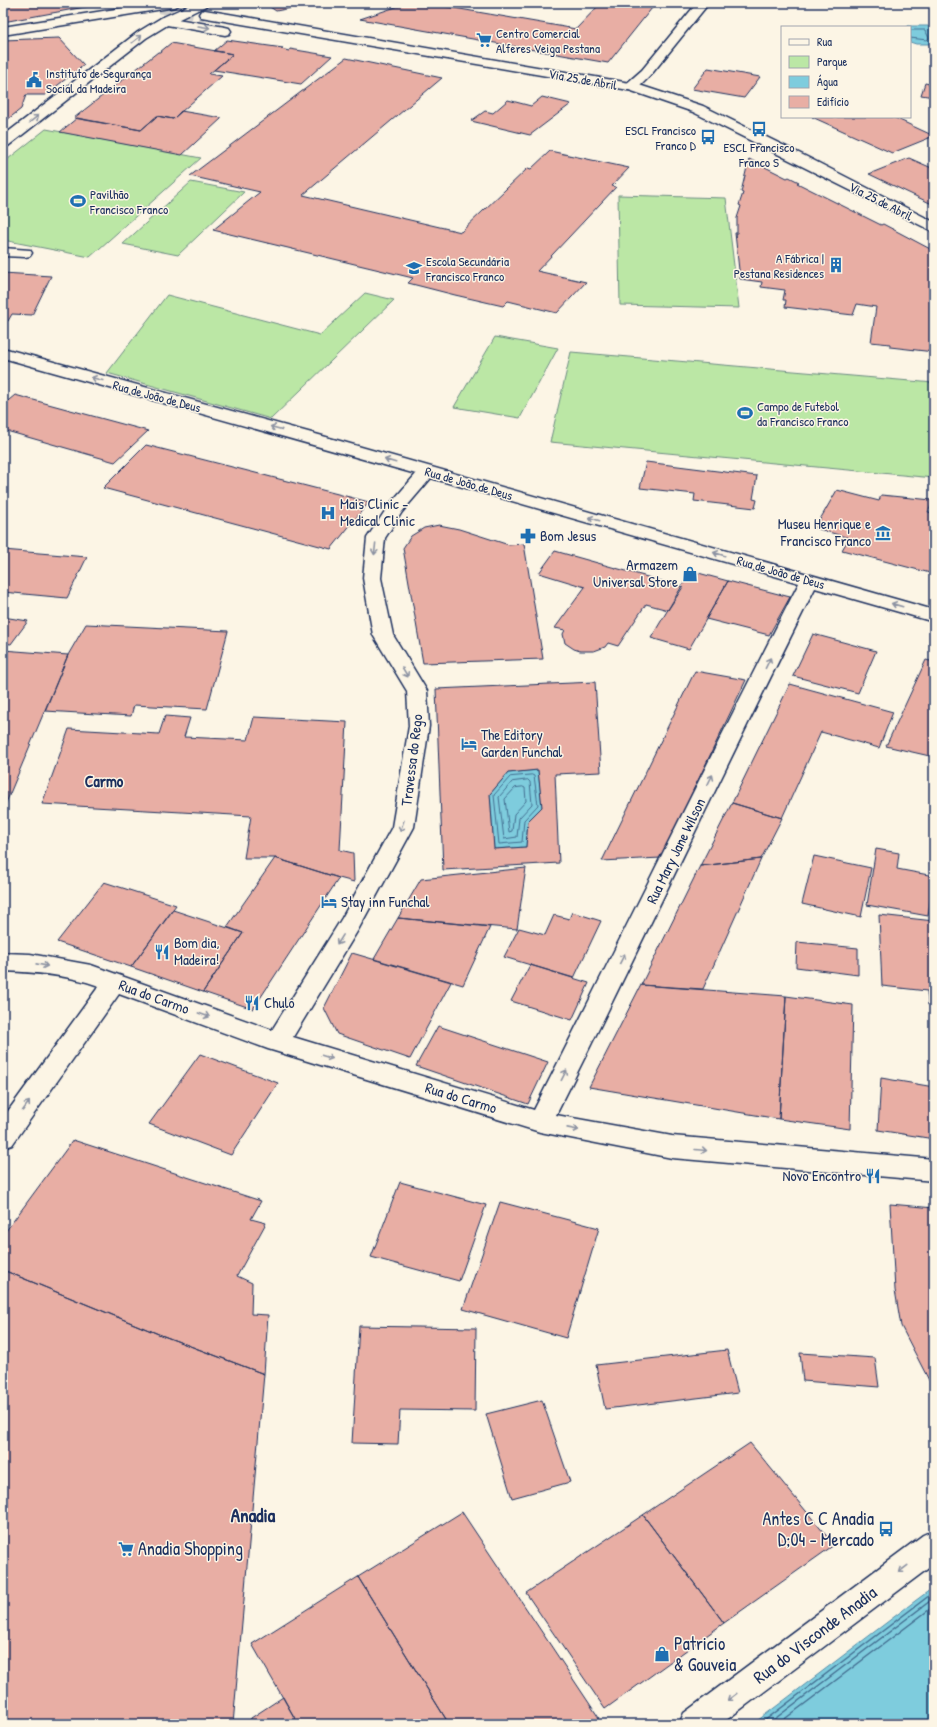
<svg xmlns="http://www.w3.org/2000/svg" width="937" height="1727" font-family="'Patrick Hand',sans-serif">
<rect width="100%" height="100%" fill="#fcf5e5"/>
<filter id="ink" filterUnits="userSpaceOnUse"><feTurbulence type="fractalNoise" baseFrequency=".025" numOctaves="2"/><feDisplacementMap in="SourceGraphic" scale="8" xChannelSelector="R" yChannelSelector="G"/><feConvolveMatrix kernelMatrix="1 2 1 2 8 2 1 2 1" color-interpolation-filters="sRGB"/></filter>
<g filter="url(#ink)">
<path fill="#bbe7a5" stroke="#6b8b82" d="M46,129L201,158L90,257L3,240V163Z
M191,182L244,192L178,255L123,244Z
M618,195L726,198L739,308L620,305Z
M365,293L394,300L271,419L107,373L167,295L320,335Z
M495,337L558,348L520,418L454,407Z
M571,352L934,383V478L550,442Z"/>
<path fill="#7eccdd" stroke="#568daa" d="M907,26H928L932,34H934V44H916L910,42V27Z
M538,770L542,807L528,821L526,847L494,849L490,794L508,773Z
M934,1587V1724H753L915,1601Z"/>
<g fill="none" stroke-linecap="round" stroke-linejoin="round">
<path stroke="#436e91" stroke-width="1" d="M910,30H925L929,38L927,40L910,38
M532,775L534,776L538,805L524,820L522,842L499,844L494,795L510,777Z
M528,780L530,782L532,804L519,818L517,837L504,839L499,797L512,782Z
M523,787L525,788L526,801L514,814L512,831L509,832L505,799L515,788Z"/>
<path stroke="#436e91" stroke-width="1.5" d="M760,1724L934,1592
M768,1724L934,1598
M778,1724L934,1606"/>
</g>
<path fill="#e8aea4" stroke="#1b2f5e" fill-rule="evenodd" d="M3,3H88L96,5L3,22Z
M264,3H310L311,4L276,11Z
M408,3H425L576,29L601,3H656L608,63L360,19Z
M59,38L84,65L45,95H26L21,109L3,123V40Z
M227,40L283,48L281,49L289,51L290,49L332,56L301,84L214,70L233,54L214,51Z
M171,43L233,54L209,74L222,76L173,119L157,116L141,130L74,118L158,52H160Z
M346,58L442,78L303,195L461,232L528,168L531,169L550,151L629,168L612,186L616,187L537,271L586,282L557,313L508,301L503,306L455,295L408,283L413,278L213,230L260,192L190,176Z
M708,68L760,77L744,98L692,89Z
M925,83L934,85V97L921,95Z
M542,97L571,104L530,135L471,121L485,111L493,113L508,100L531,106Z
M181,111L222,118L182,155L60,132L77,118L141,130L157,116L173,119Z
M812,117H893L934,136L892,153Z
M909,158L934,169V205L869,174Z
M749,159L787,178L789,177L799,182L797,183L881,225L883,224L934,251V352L890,347V344L871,342L876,307L857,304L853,315L785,307L786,300H783L785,290L761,287L762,282L740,279L735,233H737V218L741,206L739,205L743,193L741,192Z
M3,273L51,276L32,315L12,314L8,321H3Z
M15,395L148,431L115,462L3,430V405Z
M146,445L369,502L331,549L103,488Z
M646,462L757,476L753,499L757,500L755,508L694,501L695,494L640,488Z
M837,490L879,501L881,495L932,500L933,502L928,512L934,513V574L842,550L849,538L815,528Z
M439,525L459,529L509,545L524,544L543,659L423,663L403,548L411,536L424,528Z
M3,550L87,557L67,598L3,592Z
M555,551L683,587L668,610L646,604L618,646L608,643L605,647L594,651H580L574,649L565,643L563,634L565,630L555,628L585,587L539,573Z
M691,571L728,581L689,649L651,638Z
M728,581L790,597L769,635L706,619Z
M3,617L28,621L11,644L3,643Z
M86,624L228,631L207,709L134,705L131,716L45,711L68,655Z
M813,634L876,651L858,693L793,676Z
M3,650L68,655L3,810Z
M926,660L934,662V757L886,746Z
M695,671L746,680L661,858L602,861Z
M595,682L601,772L555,774L559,863L443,870L436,689ZM538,770L542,807L528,821L526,847L494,849L490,794L508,773Z
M790,684L893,712L879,748L821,732L782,818L732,803Z
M165,716L190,718L184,737L248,740L254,717L347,722L340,850L353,853L354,882L339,878L275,858H244L251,816L42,804L69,729L159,734Z
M732,803L782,818L761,859L700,866Z
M876,849L899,853L897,869L934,876L928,916L867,905Z
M814,856L871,868L861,917L802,904Z
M275,858L339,878L253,1009L203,992L243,933L227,927Z
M761,859L703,989L641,985L700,866Z
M526,868L517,929L398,918L421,879Z
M104,882L176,905L131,967L57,942Z
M173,910L243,933L203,992L131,967Z
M572,912L601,921L574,978L504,957L519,928L545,935L554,915L569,919Z
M879,915L934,921V1006L928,1005L927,991L882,986Z
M398,918L490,927L463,985L374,959Z
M797,942L858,948V975L796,967Z
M352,953L451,982L410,1059L337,1034L324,1008Z
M530,965L589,983L572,1020L511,1001Z
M641,985L786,996L779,1119L589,1087Z
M786,996L853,1005L850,1129L779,1119Z
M438,1026L548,1062L528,1104L416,1066Z
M200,1054L278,1083L231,1155L149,1124Z
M881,1078L934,1087V1139L878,1130Z
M73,1140L261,1201L251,1219L266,1223L237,1276L252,1283L251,1314L268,1315L264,1374L161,1335L3,1270V1235Z
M400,1182L486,1205L459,1281L371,1257Z
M500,1202L599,1228L566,1338L463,1309Z
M890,1204L934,1208V1390L901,1326L895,1290Z
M3,1270L161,1335L264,1374L233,1724H3Z
M359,1326L476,1328L475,1411L400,1410L398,1444L352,1443Z
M727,1350L738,1393L605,1409L596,1365Z
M800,1353L875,1358L879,1387L803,1381Z
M542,1400L570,1482L512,1498L486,1414Z
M750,1443L834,1545L724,1623L643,1515Z
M462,1512L599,1718L590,1724H449L358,1577Z
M643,1515L724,1623L605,1709L526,1593Z
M358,1577L449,1724H298L252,1644Z
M283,1697L298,1724H250L251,1718Z"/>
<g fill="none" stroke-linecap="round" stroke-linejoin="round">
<path stroke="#cfcdca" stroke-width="14" stroke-dasharray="14 6" stroke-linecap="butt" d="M140,3L205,14"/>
<defs>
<path id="service" d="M3,248L30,250L32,253L30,256L25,257L3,256Z"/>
<path id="minor" d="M194,3H210L208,5L169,24L146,38L8,146L3,147V136L138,32L161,18Z
M3,348L319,435L934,610V622L815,588C727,763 644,940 556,1115L672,1136L934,1159V1181L672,1158L540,1132L268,1049L119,994L12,1145L3,1148V1118L99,986C69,975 35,972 3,971V953L30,954L91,965L272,1030L342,918L392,827L409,726L407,691L373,635L363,578L367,538L389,505L416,474L3,358ZM431,478L799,583C709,758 623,935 534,1110L293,1037L358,930L414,827L429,726L427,691L393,635L381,578L385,538L402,512Z"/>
<path id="tertiary" d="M153,3H181L179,5L175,7L3,35V27Z
M697,3H709L650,76L636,90H626L625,87L626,84L642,70Z"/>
<path id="secondary" d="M205,10L636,84L703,106L809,158L934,222V232L693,112L629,90L201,17L199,14L201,11Z
M165,17L225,27L229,28L231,31L229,34L225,35L161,24L159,21L161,18Z
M934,1530V1564L721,1724H679L684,1713L923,1535Z"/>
</defs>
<use href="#service" stroke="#1b2f5e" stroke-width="3"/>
<use href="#minor" stroke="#1b2f5e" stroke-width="3"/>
<use href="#tertiary" stroke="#1b2f5e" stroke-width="3"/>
<use href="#secondary" stroke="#1b2f5e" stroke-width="3"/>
<use href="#service" fill="#fcf5e5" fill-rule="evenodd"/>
<use href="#minor" fill="#fcf5e5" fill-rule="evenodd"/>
<use href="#tertiary" fill="#fcf5e5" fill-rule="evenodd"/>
<use href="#secondary" fill="#fcf5e5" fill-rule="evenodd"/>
</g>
<defs><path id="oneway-shaft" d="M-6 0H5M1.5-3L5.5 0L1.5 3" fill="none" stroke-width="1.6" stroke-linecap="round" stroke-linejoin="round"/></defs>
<g stroke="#8c92a2">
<use href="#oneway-shaft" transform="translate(204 27) rotate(9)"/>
<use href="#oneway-shaft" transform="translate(137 39) rotate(-38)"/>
<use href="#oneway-shaft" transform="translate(34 119) rotate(-38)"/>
<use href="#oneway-shaft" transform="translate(97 379) rotate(-165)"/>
<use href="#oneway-shaft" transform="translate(276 428) rotate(-165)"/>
<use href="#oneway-shaft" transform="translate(390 461) rotate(-164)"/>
<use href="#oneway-shaft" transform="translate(594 519) rotate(-164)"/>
<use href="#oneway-shaft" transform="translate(375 549) rotate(96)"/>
<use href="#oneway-shaft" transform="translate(719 554) rotate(-164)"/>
<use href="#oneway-shaft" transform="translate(897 605) rotate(-164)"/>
<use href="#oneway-shaft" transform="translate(768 663) rotate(-64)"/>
<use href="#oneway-shaft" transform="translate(405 672) rotate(59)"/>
<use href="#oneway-shaft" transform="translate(710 780) rotate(-64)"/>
<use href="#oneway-shaft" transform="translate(402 826) rotate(109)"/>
<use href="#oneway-shaft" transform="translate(340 940) rotate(122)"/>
<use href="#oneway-shaft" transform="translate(622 959) rotate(-63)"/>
<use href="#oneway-shaft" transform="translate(42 965) rotate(11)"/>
<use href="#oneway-shaft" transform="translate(204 1015) rotate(20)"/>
<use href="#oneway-shaft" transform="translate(327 1057) rotate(17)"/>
<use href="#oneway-shaft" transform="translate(564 1075) rotate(-63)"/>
<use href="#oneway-shaft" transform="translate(26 1106) rotate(-54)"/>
<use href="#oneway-shaft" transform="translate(573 1129) rotate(11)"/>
<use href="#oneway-shaft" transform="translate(701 1150) rotate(5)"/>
<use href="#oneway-shaft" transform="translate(903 1569) rotate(143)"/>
<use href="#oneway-shaft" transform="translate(732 1697) rotate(143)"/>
</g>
</g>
<defs>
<symbol id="supermarket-bare" viewBox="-9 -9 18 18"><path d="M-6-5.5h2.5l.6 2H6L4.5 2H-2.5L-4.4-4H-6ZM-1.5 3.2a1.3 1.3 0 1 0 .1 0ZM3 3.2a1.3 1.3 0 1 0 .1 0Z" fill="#1f6fb2" stroke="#fcf5e5" stroke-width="2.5" paint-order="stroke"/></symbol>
<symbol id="civic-bare" viewBox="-9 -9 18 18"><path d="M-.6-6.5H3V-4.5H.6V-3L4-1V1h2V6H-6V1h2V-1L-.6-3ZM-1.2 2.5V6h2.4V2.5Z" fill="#1f6fb2" stroke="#fcf5e5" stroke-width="2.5" paint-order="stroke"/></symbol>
<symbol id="bus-bare" viewBox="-9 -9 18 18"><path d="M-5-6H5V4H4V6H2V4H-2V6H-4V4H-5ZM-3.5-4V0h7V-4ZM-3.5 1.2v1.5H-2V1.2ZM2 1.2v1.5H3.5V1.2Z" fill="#1f6fb2" stroke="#fcf5e5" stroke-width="2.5" paint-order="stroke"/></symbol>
<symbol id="stadium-bare" viewBox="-9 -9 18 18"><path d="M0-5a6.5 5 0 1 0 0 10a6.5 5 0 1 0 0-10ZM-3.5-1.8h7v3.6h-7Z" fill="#1f6fb2" stroke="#fcf5e5" stroke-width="2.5" paint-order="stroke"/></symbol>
<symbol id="building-bare" viewBox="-9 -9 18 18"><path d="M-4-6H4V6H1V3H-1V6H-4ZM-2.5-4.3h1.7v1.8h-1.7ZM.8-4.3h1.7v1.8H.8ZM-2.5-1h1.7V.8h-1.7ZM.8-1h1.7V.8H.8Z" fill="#1f6fb2" stroke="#fcf5e5" stroke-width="2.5" paint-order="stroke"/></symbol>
<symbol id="school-bare" viewBox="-9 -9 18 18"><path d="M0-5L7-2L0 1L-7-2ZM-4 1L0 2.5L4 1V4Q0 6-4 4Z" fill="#1f6fb2" stroke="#fcf5e5" stroke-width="2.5" paint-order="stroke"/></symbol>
<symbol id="hospital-bare" viewBox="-9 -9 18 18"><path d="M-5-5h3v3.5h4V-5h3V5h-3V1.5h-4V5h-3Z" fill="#1f6fb2" stroke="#fcf5e5" stroke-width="2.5" paint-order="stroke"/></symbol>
<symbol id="museum-bare" viewBox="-9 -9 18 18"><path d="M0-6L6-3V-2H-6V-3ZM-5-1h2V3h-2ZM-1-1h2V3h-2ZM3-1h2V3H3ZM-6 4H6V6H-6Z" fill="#1f6fb2" stroke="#fcf5e5" stroke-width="2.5" paint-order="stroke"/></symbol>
<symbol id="pharmacy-bare" viewBox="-9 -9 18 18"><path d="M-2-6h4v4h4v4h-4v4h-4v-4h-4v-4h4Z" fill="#1f6fb2" stroke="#fcf5e5" stroke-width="2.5" paint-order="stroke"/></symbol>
<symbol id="shop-bare" viewBox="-9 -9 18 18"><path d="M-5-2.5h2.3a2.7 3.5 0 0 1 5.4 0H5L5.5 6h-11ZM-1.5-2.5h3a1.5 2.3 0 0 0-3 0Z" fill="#1f6fb2" stroke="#fcf5e5" stroke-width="2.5" paint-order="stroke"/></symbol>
<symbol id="hotel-bare" viewBox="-9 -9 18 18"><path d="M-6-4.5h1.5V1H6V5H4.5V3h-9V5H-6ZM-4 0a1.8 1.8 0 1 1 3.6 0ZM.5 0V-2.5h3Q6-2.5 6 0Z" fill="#1f6fb2" stroke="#fcf5e5" stroke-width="2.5" paint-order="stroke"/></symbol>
<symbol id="restaurant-bare" viewBox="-9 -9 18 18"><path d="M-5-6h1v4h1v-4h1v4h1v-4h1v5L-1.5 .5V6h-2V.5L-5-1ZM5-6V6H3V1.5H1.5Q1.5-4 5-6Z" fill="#1f6fb2" stroke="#fcf5e5" stroke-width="2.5" paint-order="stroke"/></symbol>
</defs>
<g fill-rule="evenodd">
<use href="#supermarket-bare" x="473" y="29" width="22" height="22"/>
<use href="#civic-bare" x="23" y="69" width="22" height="22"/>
<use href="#bus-bare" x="748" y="118" width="22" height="22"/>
<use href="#bus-bare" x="697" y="126" width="22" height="22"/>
<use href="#stadium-bare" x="67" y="190" width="22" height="22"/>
<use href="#building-bare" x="825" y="254" width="22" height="22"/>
<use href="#school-bare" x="403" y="257" width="22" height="22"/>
<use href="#stadium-bare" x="734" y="402" width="22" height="22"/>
<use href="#hospital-bare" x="317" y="502" width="22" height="22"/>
<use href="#museum-bare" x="872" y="522" width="22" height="22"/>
<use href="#pharmacy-bare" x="517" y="525" width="22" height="22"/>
<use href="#shop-bare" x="679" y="563" width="22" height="22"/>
<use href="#hotel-bare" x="458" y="733" width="22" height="22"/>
<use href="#hotel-bare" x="318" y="891" width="22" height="22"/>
<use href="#restaurant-bare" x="151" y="941" width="22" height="22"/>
<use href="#restaurant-bare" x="241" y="992" width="22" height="22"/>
<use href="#restaurant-bare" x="862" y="1165" width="22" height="22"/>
<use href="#bus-bare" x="875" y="1518" width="22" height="22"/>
<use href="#supermarket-bare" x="115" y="1538" width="22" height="22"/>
<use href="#shop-bare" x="651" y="1643" width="22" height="22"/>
</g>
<g text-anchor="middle" stroke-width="3" stroke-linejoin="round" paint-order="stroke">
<g font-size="13" fill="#1b2f5e" stroke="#fcf5e5" text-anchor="start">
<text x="496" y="38">Centro Comercial<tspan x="496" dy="15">Alferes Veiga Pestana</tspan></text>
<text x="46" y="78">Instituto de Segurança<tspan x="46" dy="15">Social da Madeira</tspan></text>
<text x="696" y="135" text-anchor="end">ESCL Francisco<tspan x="696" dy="15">Franco D</tspan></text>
<text x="759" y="152" text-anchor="middle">ESCL Francisco<tspan x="759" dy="15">Franco S</tspan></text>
<text x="90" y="199">Pavilhão<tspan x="90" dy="15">Francisco Franco</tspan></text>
<text x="824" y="263" text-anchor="end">A Fábrica |<tspan x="824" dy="15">Pestana Residences</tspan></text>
<text x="426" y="266">Escola Secundária<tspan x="426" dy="15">Francisco Franco</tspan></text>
<text x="757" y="411">Campo de Futebol<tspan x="757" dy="15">da Francisco Franco</tspan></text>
</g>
<g font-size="13" fill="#1b2f5e" stroke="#fcf5e5">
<text transform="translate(583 79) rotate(10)" y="5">Via 25 de Abril</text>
<text transform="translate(881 201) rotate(27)" y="5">Via 25 de Abril</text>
<text transform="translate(157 396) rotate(15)" y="5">Rua de João de Deus</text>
<text transform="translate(469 483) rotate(16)" y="5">Rua de João de Deus</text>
<text transform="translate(781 572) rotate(16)" y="5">Rua de João de Deus</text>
</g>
<g font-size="15" fill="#1b2f5e" stroke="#fcf5e5" text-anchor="start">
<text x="340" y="509">Mais Clinic -<tspan x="340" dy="17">Medical Clinic</tspan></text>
<text x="871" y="529" text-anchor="end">Museu Henrique e<tspan x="871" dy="17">Francisco Franco</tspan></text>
<text x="540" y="541">Bom Jesus</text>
<text x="678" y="570" text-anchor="end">Armazem<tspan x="678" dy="17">Universal Store</tspan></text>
<text x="481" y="740">The Editory<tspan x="481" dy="17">Garden Funchal</tspan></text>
<text x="341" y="907">Stay inn Funchal</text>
<text x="174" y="948">Bom dia,<tspan x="174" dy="17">Madeira!</tspan></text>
<text x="264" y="1008">Chulo</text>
<text x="861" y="1181" text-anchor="end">Novo Encontro</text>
</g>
<g font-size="15" fill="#1b2f5e" stroke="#fcf5e5">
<text transform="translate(412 760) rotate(-83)" y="5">Travessa do Rego</text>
<text transform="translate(676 851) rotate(-64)" y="5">Rua Mary Jane Wilson</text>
<text transform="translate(154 997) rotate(20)" y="5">Rua do Carmo</text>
<text transform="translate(461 1098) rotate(17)" y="5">Rua do Carmo</text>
</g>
<g font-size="16" font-weight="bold" fill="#1b2f5e" stroke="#fcf5e5">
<text x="104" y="787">Carmo</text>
</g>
<g font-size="18" fill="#1b2f5e" stroke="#fcf5e5" text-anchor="start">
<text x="874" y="1525" text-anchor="end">Antes C C Anadia<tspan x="874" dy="21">D;04 - Mercado</tspan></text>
<text x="138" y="1555">Anadia Shopping</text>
<text x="674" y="1650">Patricio<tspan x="674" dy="21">&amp; Gouveia</tspan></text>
</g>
<g font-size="18" fill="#1b2f5e" stroke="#fcf5e5">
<text transform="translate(815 1635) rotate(-37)" y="6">Rua do Visconde Anadia</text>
</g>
<g font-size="19" font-weight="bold" fill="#1b2f5e" stroke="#fcf5e5">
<text x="253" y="1522">Anadia</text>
</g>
</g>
<rect width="937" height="1727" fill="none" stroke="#fcf5e5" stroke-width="16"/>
<rect x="8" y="8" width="921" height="1711" fill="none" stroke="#1b2f5e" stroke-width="1.5" filter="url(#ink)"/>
<rect x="781" y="26" width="130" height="92" fill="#fcf5e5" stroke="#a2a6af"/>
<rect x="789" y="39" width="20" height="6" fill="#fcf5e5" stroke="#a2a6af"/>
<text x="817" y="46" font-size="12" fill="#1b2f5e">Rua</text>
<rect x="789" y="56" width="20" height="12" fill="#bbe7a5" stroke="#a2a6af"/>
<text x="817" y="66" font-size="12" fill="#1b2f5e">Parque</text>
<rect x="789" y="76" width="20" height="12" fill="#7eccdd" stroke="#a2a6af"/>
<text x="817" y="86" font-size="12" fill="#1b2f5e">Água</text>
<rect x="789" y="96" width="20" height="12" fill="#e8aea4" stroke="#a2a6af"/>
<text x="817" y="106" font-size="12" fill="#1b2f5e">Edifício</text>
</svg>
